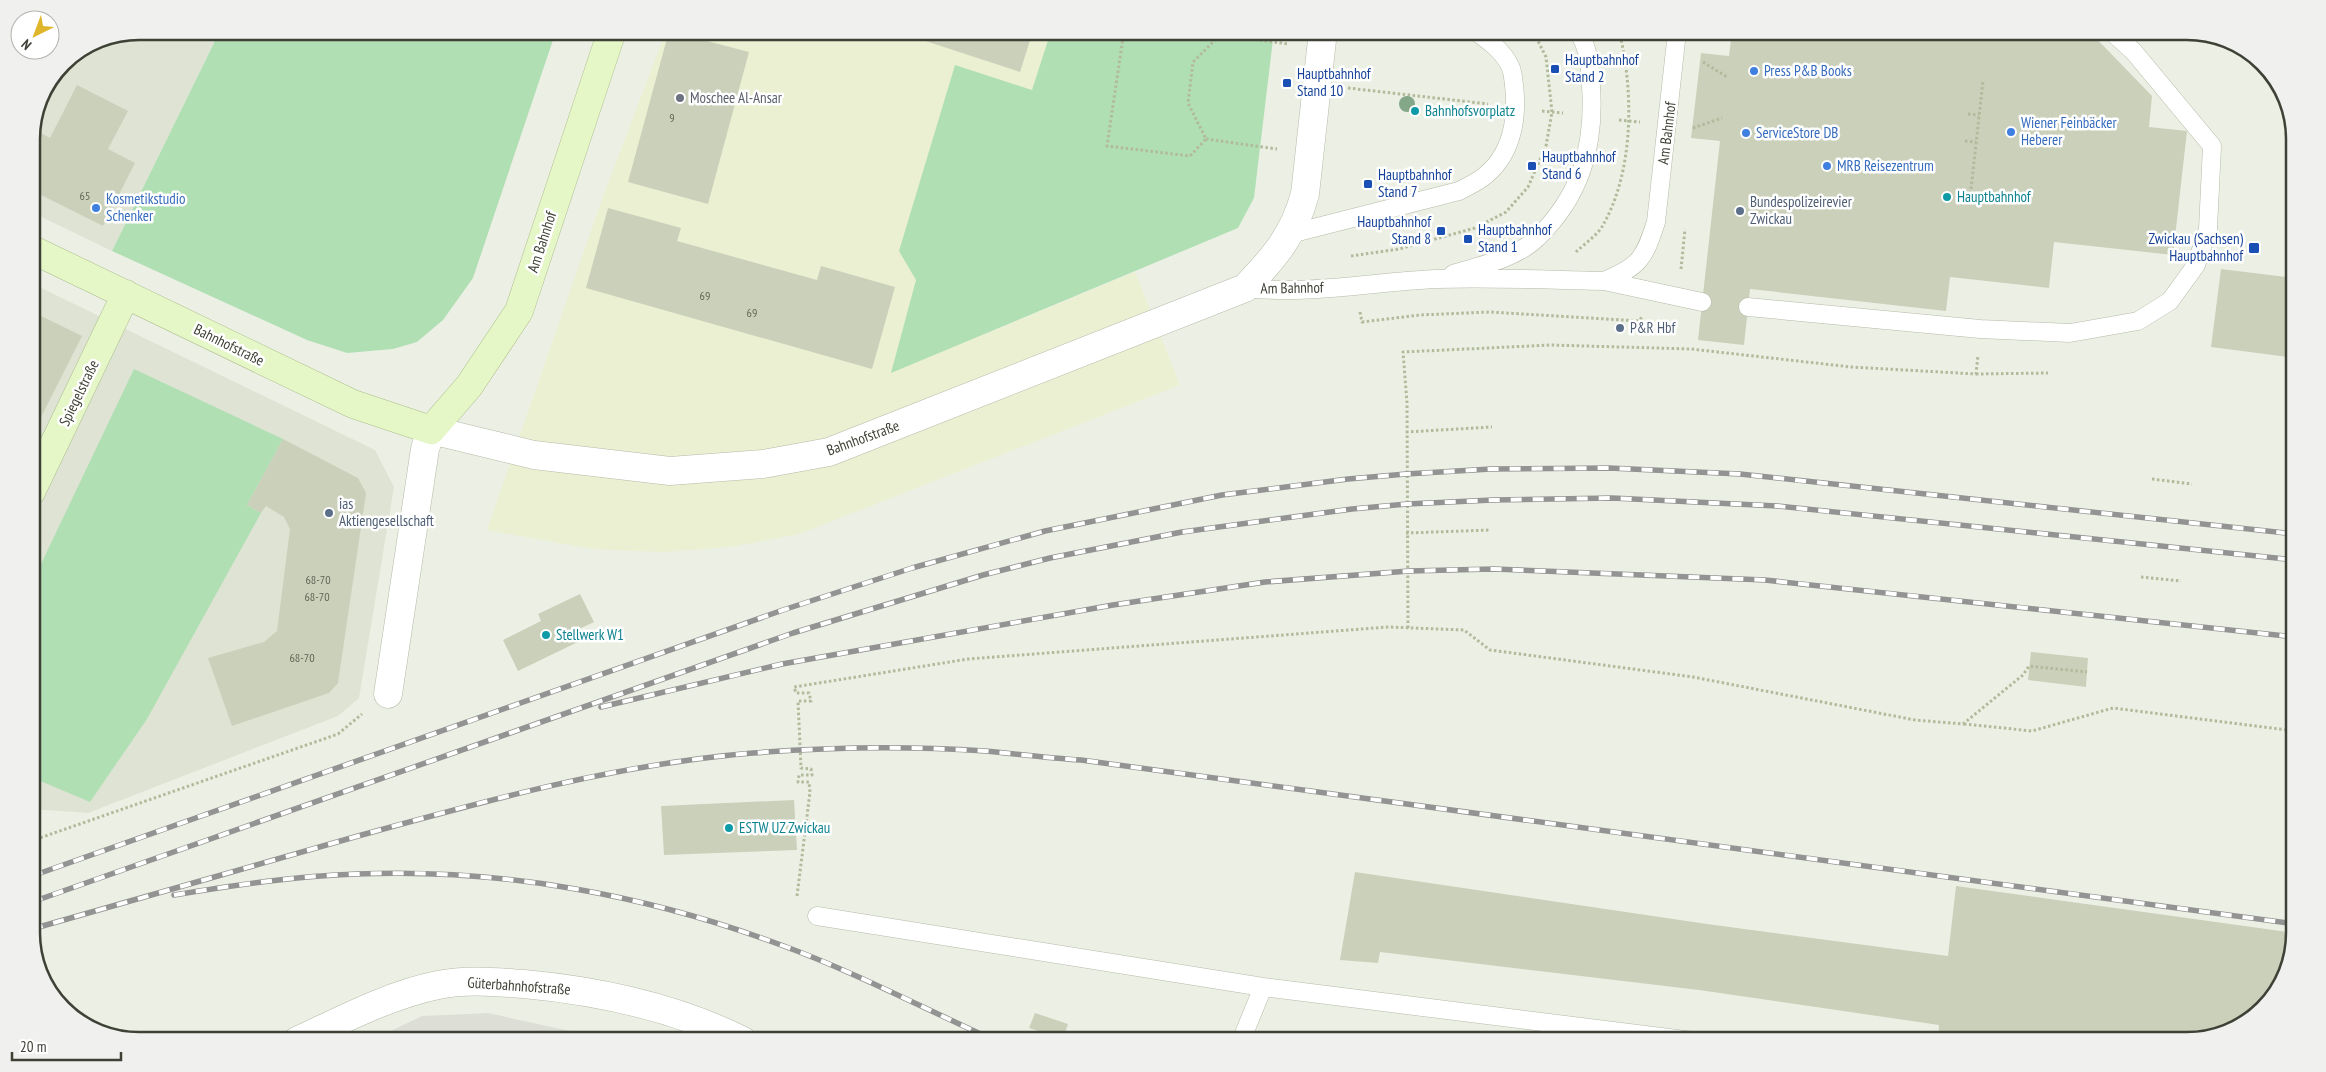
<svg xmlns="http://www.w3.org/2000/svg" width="2326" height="1072" font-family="'PT Sans Narrow',sans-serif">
<rect width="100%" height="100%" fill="#ecf0e4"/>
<path fill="#dee3d3" d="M139,31H215L214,43L112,251L31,212V132L40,98L63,63L98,39Z
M31,283L375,450L394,487L359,698L338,716L88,813L31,809Z"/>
<path fill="#eaf0d1" d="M666,31H1051L1033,90L955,65L900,251L916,280L891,373L1135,272L1180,385L799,534L731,547L663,552L592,549L487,530L601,202Z"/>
<path fill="#dddfd6" d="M488,1013L616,1041H370L422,1016Z"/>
<path fill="#b1dfb4" d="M215,31H556L473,278L443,320L417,342L393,349L347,353L307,340L112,251L214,43Z
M1051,31H1274L1254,198L1238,228L891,373L916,280L899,251L955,65L1032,90Z
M134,369L283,439L247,505L261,513L147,719L90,802L31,777V585Z"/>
<path fill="#cbd0bb" d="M669,31L749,52L708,204L628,182Z
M895,31H1033L1020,72Z
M1732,31H2073L2091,33L2152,96L2149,127L2187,131L2173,255L2054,242L2049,288L1950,277L1946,311L1750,289L1744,345L1698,340L1720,141L1691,138L1701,53L1729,56Z
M77,85L128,111L108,149L135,163L103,226L31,190L32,128L50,138Z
M608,208L681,228L677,241L817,280L821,266L895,287L872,369L586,288Z
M2221,269L2295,278V358L2211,347Z
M31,311L82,336L31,437Z
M283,439L358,478L366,493L338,683L329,693L232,726L208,658L264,642L277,631L290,529L284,517L266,506L261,513L247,505Z
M580,594L594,622L577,630L582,640L518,671L503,640L541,621L538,614Z
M2031,652L2088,658L2086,687L2028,680Z
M794,800L797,850L664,855L661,806Z
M1355,872L1707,924L1948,956L1956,886L2295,933L2286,974L2247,1022L2187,1041H1938L1939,1025L1699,990L1380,952L1378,963L1340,960Z
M1035,1013L1068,1024L1063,1039L1029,1028Z"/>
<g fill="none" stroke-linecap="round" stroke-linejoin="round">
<defs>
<path id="lane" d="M1290,234L1459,191C1467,187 1475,183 1482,178C1512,156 1518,119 1514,85C1513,79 1513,71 1510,66C1503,51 1489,41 1475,31
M1453,274C1479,266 1517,258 1537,238C1581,196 1595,146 1591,86C1590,66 1589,49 1578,31
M1604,281L1702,302
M1245,288C1309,295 1372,282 1436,279C1492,277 1548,280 1604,281C1640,266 1644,259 1656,222L1676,41L1672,31
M1748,307L1980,329L2070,333L2138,321L2170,301L2196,265L2208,229L2212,146L2134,52L2111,31
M817,916L1263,987L1241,1041
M1263,987L1693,1041"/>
<path id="street" d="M388,694L425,449L431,430L534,455L670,471L763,464L829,452L1245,288C1274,258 1294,235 1305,194L1323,31
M297,1041C342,1020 389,995 438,985C467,979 495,982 524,984C600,991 675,1007 743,1041"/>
<path id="secondary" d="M31,249L353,404L431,430L469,386L519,311L612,31
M31,492L126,294"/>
</defs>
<use href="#lane" stroke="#b4baa8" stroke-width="19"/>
<use href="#street" stroke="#b4baa8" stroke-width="29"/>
<use href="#secondary" stroke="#aebe90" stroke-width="29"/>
<path stroke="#b1ba9b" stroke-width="3" stroke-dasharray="2.5 2.5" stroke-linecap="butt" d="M1124,31L1107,146L1190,156L1206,139L1188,103L1193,62L1220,35
M1220,35L1289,44
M1703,62L1727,77
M1348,88L1488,104
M1542,111L1563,113
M1968,114L1979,115
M1619,120L1640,122
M1693,128L1722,118
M1206,139L1277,149
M1965,141L1976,142
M1971,189L1983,81
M1576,252C1584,244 1598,235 1603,225C1634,171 1634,90 1619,31
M1351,256L1399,249L1475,228L1506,212L1528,187L1546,146L1552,112L1546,57L1533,31
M1681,269L1685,229
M1360,312L1362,322L1420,315L1490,312L1639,321L1642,317
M1976,374L2048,373
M1406,432L1492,427
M2152,479L2192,484
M1406,533L1491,530
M2141,577L2181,581
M1408,628L1407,403L1403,352L1551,345L1691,349L1851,367L1976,374L1978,355
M1964,724L2032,731L2113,708L2295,731
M31,841L338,734L362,714
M797,896L810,792L809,782H798L799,775H812L811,769L801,768L798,701H811L809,693H796L794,687L968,659L1388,627L1464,630L1490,650L1693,677L1915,720L1963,724L2023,675L2029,666L2087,672"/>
<use href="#lane" stroke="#fff" stroke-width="18"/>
<use href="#street" stroke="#fff" stroke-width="28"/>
<use href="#secondary" stroke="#e5f7c6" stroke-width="28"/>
<defs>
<path id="rail" d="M601,707L782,664L1113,605L1265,582L1409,571L1494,569L1765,580L2295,637
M32,876L783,610L912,568L1045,531L1222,495L1348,479L1406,474L1491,469L1609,468L1740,474L2295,534
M174,895C235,885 296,876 357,874C501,868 647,895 781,945C855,972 925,1009 996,1041
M32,902L793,633L983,575L1050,558L1182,532L1352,509L1407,504L1493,500L1612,498L1777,506L2295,560
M32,929C141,898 249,867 358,836C488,800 618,764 753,753C830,747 908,746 985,751C1017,754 1049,758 1081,760L2295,924"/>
</defs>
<use href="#rail" stroke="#939393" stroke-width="5.5"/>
<use href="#rail" stroke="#fff" stroke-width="4" stroke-dasharray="11" stroke-linecap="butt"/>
</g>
<circle fill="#85a789" cx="1407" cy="104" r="8"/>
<g fill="#1a4fb4" stroke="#fff" stroke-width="2">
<rect x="1550" y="64" width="10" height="10" rx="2.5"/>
<rect x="1282" y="78" width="10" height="10" rx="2.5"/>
<rect x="1527" y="161" width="10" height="10" rx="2.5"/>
<rect x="1363" y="179" width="10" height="10" rx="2.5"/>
<rect x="1436" y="226" width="10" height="10" rx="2.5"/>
<rect x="1463" y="234" width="10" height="10" rx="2.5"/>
<rect x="2248" y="242" width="12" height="12" rx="2.5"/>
</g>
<g fill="#3f7fe0" stroke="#fff" stroke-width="2">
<circle cx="1754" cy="71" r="5"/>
<circle cx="2011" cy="132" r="5"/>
<circle cx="1746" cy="133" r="5"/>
<circle cx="1827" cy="166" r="5"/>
<circle cx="96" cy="208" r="5"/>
</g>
<circle fill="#6b7280" stroke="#fff" stroke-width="2" cx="680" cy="98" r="5"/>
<g fill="#0f9aa8" stroke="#fff" stroke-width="2">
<circle cx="1415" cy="111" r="5"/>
<circle cx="1947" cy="197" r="5"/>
<circle cx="546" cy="635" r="5"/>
<circle cx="729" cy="828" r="5"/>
</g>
<g fill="#5c6f8a" stroke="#fff" stroke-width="2">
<circle cx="1740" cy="211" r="5"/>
<circle cx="1620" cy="328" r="5"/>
<circle cx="329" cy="513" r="5"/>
</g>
<g text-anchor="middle" stroke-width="5" stroke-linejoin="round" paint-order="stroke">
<g font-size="12" fill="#616556">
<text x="672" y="122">9</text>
<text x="85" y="200">65</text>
<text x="705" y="300">69</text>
<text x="752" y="317">69</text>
<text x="318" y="584">68-70</text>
<text x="317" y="601">68-70</text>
<text x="302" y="662">68-70</text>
</g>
<g font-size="15" fill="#164399" stroke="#fff" text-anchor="start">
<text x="1565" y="65">Hauptbahnhof<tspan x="1565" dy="17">Stand 2</tspan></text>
<text x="1297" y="79">Hauptbahnhof<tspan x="1297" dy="17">Stand 10</tspan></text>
<text x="1542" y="162">Hauptbahnhof<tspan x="1542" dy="17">Stand 6</tspan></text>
<text x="1378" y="180">Hauptbahnhof<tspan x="1378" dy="17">Stand 7</tspan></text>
<text x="1431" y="227" text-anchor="end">Hauptbahnhof<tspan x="1431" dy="17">Stand 8</tspan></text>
<text x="1478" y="235">Hauptbahnhof<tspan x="1478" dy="17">Stand 1</tspan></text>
<text x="2243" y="244" text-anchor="end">Zwickau (Sachsen)<tspan x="2243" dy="17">Hauptbahnhof</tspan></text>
</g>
<g font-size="15" fill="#366cbe" stroke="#fff" text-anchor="start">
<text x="1764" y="76">Press P&amp;B Books</text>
<text x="2021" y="128">Wiener Feinbäcker<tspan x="2021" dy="17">Heberer</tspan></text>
<text x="1756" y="138">ServiceStore DB</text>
<text x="1837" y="171">MRB Reisezentrum</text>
<text x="106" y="204">Kosmetikstudio<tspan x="106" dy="17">Schenker</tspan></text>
</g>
<g font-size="15" fill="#5b616d" stroke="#fff" text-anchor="start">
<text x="690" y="103">Moschee Al-Ansar</text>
</g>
<g font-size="15" fill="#0d838f" stroke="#fff" text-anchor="start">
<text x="1425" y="116">Bahnhofsvorplatz</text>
<text x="1957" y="202">Hauptbahnhof</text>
<text x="556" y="640">Stellwerk W1</text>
<text x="739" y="833">ESTW UZ Zwickau</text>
</g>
<g font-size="15" fill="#3e4135" stroke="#fff">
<text transform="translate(1667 133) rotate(-83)" y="5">Am Bahnhof</text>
<text transform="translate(542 242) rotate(-72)" y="5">Am Bahnhof</text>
<text transform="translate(1292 288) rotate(-1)" y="5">Am Bahnhof</text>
<text transform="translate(229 345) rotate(26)" y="5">Bahnhofstraße</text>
<text transform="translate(79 393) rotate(-64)" y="5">Spiegelstraße</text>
<text transform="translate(863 438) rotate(-20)" y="5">Bahnhofstraße</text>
<text transform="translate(519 986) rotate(4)" y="5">Güterbahnhofstraße</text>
</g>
<g font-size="15" fill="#4e5e75" stroke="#fff" text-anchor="start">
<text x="1750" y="207">Bundespolizeirevier<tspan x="1750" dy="17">Zwickau</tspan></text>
<text x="1630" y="333">P&amp;R Hbf</text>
<text x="339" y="509">ias<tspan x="339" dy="17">Aktiengesellschaft</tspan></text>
</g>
</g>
<path d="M0 0H2326V1072H0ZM139 40H2187A99 99 0 0 1 2286 139V933A99 99 0 0 1 2187 1032H139A99 99 0 0 1 40 933V139A99 99 0 0 1 139 40Z" fill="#f0f0ef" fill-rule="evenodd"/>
<path fill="none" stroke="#3e4135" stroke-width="2.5" d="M139 40H2187A99 99 0 0 1 2286 139V933A99 99 0 0 1 2187 1032H139A99 99 0 0 1 40 933V139A99 99 0 0 1 139 40Z"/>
<g transform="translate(35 35) rotate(222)"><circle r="24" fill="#ffffff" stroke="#b2b3ae"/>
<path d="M0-4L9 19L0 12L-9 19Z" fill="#dfb62b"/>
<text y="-8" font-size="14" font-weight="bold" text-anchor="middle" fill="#3e4135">N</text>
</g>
<path d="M12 1052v8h109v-8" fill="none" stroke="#3e4135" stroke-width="2.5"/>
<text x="20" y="1052" font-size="15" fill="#3e4135" stroke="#ffffff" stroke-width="4" paint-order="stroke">20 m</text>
</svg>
